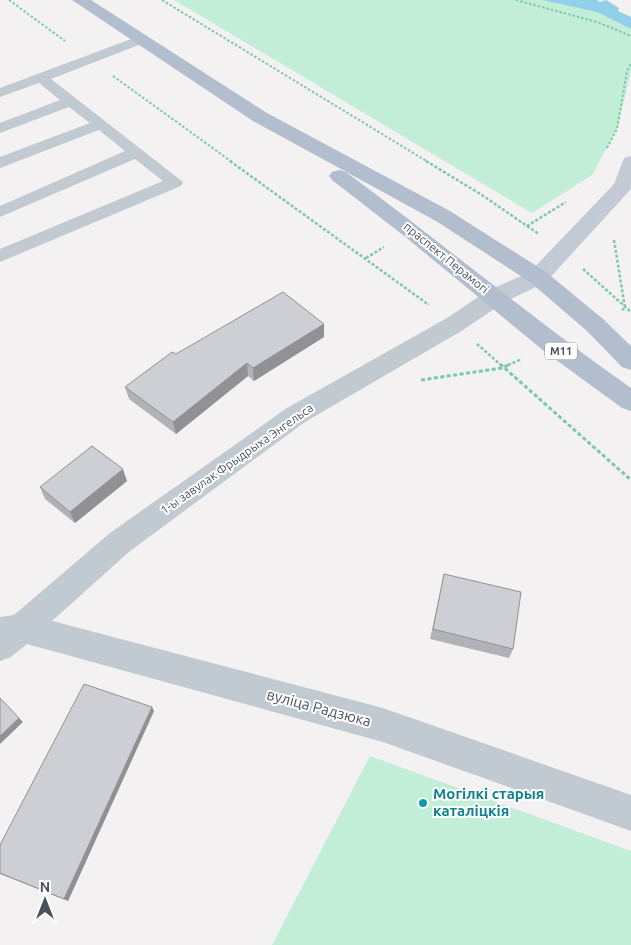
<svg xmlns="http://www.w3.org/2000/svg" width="631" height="945" font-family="Ubuntu,sans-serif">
<rect width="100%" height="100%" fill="#f3f1f1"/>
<path fill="#c2edd6" d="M174,0H542L597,12L631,29V72L617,129L592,175L532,213Z
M370,756L631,851V945H272Z"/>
<path fill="#92cfe8" d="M542,0H597L600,2L606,0L619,8L618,11L631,17V29L597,12Z"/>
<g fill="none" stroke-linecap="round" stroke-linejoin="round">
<path stroke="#7cc9a9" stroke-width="2" stroke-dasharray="2.5 2" stroke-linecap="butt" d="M9,0L65,41
M162,0L428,162
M516,0L597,22L631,36
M113,76L232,162
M607,148L617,129L627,71L631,63"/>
<path stroke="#7cc9a9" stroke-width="2.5" stroke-dasharray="3 2" stroke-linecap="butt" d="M230,161L429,305
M426,161L482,195L527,226L566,202
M527,226L539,234
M614,240L625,308L622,310
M366,258L384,247
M583,269L631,312
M477,344L501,365
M508,365L522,359"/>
<path stroke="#7cc9a9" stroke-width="3" stroke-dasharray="4 2.5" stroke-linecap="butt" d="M500,364L631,480
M421,380L502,368L510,364"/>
<path fill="#c2cad1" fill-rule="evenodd" d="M139,36L146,40L144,43L51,79L183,182L181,186L0,262V249L163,181L135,159L0,217V206L125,151L99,130L0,168V157L90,123L69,107L0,133V123L60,100L39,83L0,97V88Z"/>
<path fill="#c2cad1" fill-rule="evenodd" d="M22,613L383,708L631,795V831L383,742L27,644L11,657L0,661V626L11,618Z"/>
<path fill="#c2cad1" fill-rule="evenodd" d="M495,289L503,291L507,297L503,303L463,330L305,422L130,551L33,638L0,647V617L14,615L110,533L287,408L447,318L487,291Z"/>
<path fill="#c3cad6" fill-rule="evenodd" d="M631,156V189L546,282L503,303L495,305L487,303L483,297L487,291L530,272L614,184L624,158Z"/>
<path fill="#b2becd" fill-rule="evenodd" d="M72,0H91L267,113L450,211L546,272L603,319L631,346V370L622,367L587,331L530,282L436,221L253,121Z
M339,170L346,172C442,243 533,319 631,388V411L622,408L544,351L403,235L332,180L329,176L332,172Z"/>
</g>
<path fill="#b1b2b7" d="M324,324V337L254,381L248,376L176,434L129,399L125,387L176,354Z
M127,481L75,523L45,499L40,487Z
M444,574L513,649L509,658L430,639Z
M154,711L68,901L0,874V845Z"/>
<path fill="#909195" d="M324,324V337L254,381L253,368Z
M247,363L248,376L176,434L173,422Z
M123,469L127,481L75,523L70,512Z
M152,707L154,711L68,901L64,899Z
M19,718L23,722L0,744V736Z"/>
<path fill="#cecfd5" stroke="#909195" d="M283,292L324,324L253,368L247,363L173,422L125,387L172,352L176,354Z
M92,446L123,469L70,512L40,487Z
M444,574L521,592L513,649L433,629Z
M84,684L152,707L64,899L0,873V845Z
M0,698L19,718L0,736Z"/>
<circle fill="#0f9aa8" stroke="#fff" stroke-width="2" cx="423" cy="803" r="5"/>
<g text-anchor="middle" stroke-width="4" stroke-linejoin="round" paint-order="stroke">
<rect fill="#fff" stroke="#80868e" stroke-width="1" x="545" y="342.5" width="32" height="17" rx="4"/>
<g font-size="11" font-weight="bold" fill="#49525d">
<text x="561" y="355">М11</text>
</g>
<g font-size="12" fill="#49525d" stroke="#fff">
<text transform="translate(446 258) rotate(39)" y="4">праспект Перамогі</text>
<text transform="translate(237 459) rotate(-35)" y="4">1-ы завулак Фрыдрыха Энгельса</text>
</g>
<g font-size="15" fill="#49525d" stroke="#fff">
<text transform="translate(319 708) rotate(15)" y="5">вуліца Радзюка</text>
</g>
<g font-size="15" font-weight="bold" fill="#0d838f" stroke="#fff" text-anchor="start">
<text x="433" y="799">Могілкі старыя<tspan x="433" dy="17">каталіцкія</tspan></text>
</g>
</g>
<g transform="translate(45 900)" stroke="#ffffff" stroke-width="4" paint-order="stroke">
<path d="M0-4L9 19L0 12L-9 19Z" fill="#49525d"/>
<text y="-8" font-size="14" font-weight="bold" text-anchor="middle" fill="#49525d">N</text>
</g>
</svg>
